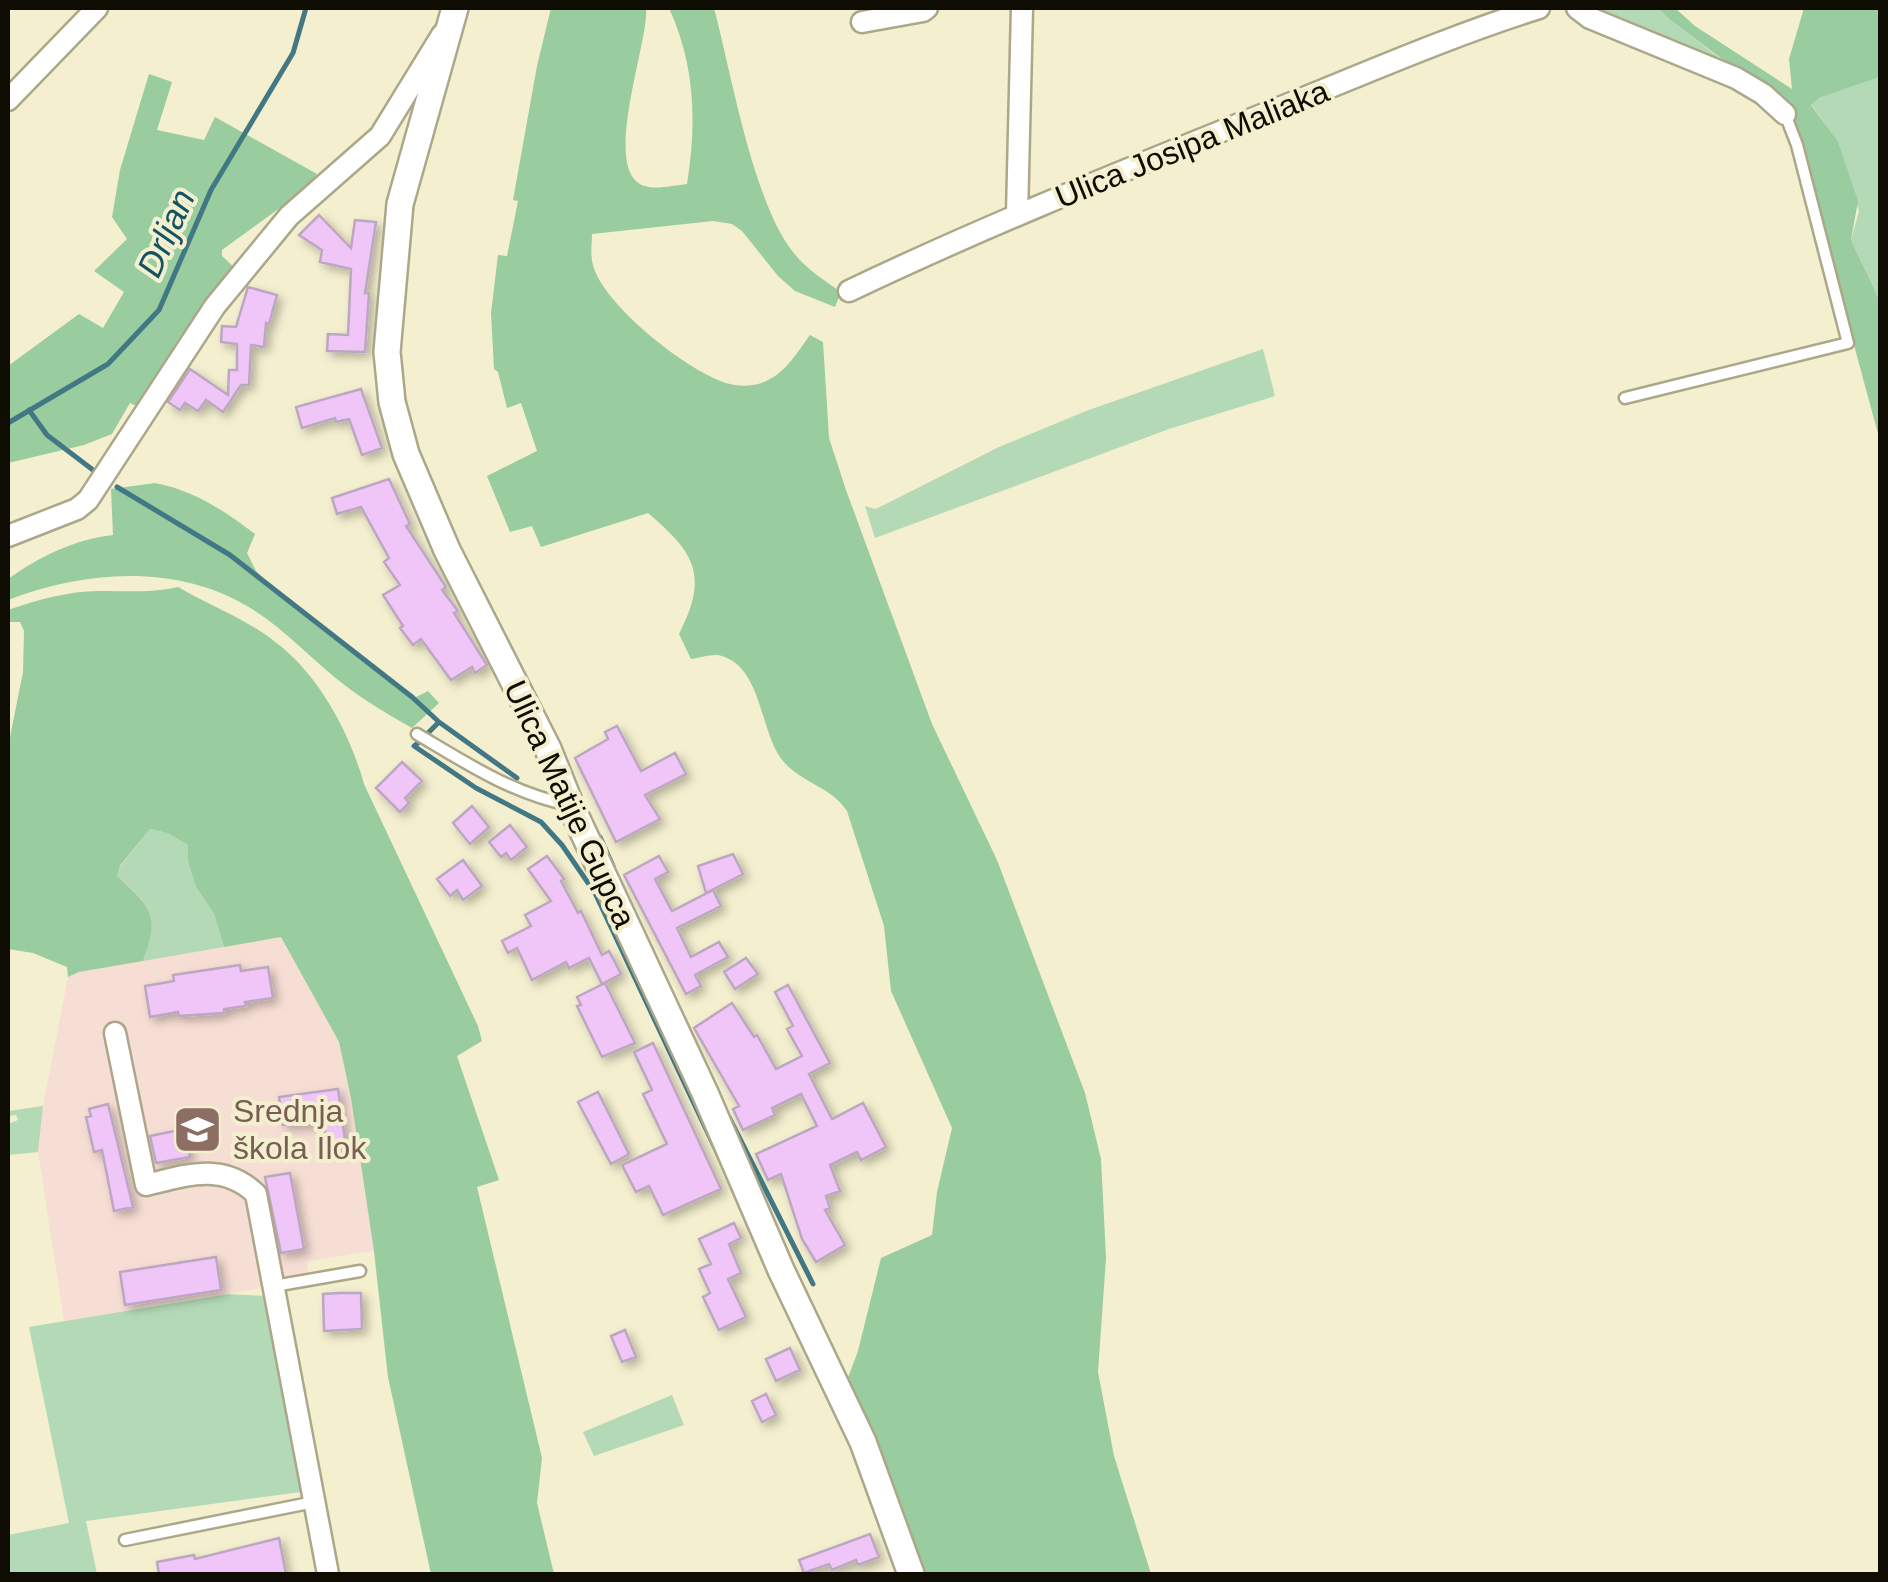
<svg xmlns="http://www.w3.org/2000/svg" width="1888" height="1582" font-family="Arial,sans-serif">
<defs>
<filter id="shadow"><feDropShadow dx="4.5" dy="4.5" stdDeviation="5" flood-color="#0004"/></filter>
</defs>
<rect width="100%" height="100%" fill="#f4efcf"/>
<path fill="#f7ded5" d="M281,937L339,1042L351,1098L374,1251L307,1261L308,1273L274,1280V1286L64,1321L38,1152L43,1106L68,977L79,972Z"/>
<path fill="#b3d9b7" d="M1591,8H1658L1669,19L1734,69L1608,22Z
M1880,77V301L1851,240L1859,211L1827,127L1811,104L1819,98Z
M1263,349L1275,396L1169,429L875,538L865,506L875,509L884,505L999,447L1086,411Z
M150,829L167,833L188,845V862L196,887L214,914L224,947L143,961C159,918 153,906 117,876L120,867Z
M43,1106L38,1152L8,1155V1124L18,1120L16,1115L8,1116V1111Z
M228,1294L265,1296L301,1492L86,1521L97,1574H8V1535L69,1523L29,1327Z
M672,1395L684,1425L594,1456L583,1432Z"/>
<path fill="#99cc9f" d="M551,8H646C650,41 596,180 649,187C660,189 676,185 687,184C697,122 695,65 669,8H714C731,72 753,202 793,252C806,269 824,280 841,292L835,307L795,291L778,276L742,231L732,224L713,221L592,234C592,243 590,255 593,265C603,305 690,374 730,384C742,387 757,386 768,380C786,372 798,351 810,335L823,342L829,438L846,490L932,724L997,860L1085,1093L1101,1159L1106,1258L1098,1372L1114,1456L1151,1574H919L890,1481L846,1383L858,1351L881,1258L932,1235L937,1192L952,1128L891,991L884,926L847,811C830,785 797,782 780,757C760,728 761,668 722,656C713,653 700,658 691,659L679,634C709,575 695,553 648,513L541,547L532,526L510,532L487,476L537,451L521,403L507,408L498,372L494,369L491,313L498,255L507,256L518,201L513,200L537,66Z
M1658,8H1675L1695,26L1792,89L1789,59L1804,8H1880V77L1819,98L1811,105L1838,142L1858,201L1851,240L1880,301V441L1797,135L1734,68L1669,19Z
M149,74L172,82L157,130L204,140L215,117L317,174L303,191L222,250V256L235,268L144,410L130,403L112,434L84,445L8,463V366L79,314L103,328L124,292L94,271L127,239L112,217L120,170Z
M155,483C193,490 225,511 255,534L247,553L256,571L275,590L416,697L428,691L439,703L412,728C389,715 367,702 347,687C314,662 287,631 252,609C179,563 85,570 8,600V579C39,557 75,539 113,535L111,489Z
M178,587C209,605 246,619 274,641C318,673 350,733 364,784L478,1026L482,1041L457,1056L499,1180L477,1187L542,1458L537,1503L554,1574H431L388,1377L374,1251L351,1098L339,1042L281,937L224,947L214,914L196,887L188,862V845L167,833L150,829L120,866L117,876C152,907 160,916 143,961L79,972L68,977L67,967L33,953L8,949V747L23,672L24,631L20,622H8V610C38,600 67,591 100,591C127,591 151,593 178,587Z"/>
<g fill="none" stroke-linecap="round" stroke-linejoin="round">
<path stroke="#427784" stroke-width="5" d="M29,410L47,435L93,470
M8,423L108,364L159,310L211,190L293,53L306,8
M117,487L230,555L412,697L439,722L517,778
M427,734L439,722
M418,743L414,746L476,788L541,822L562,845L595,893L722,1163
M594,835L600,837L613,866
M729,1117L813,1284"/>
</g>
<path fill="#f0c5f7" stroke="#bca7c0" stroke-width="2.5" filter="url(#shadow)" d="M319,215L351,248L355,220L376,222L365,293H369L365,352L327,351L328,334L348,335L351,269L320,262L322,250L299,235Z
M248,287L277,295L269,324L266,323L264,347L251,345L249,385H241L223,412L206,400L198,411L185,403L180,410L168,402L190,369L228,395L229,370H237V344L221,342L222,326L236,327Z
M361,389L382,448L362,455L349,419L336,422L335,418L302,428L296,407Z
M389,479L410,524L406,526L446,587L442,590L458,611L454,613L487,665L475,673L472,667L451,680L421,639L413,645L400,628L403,626L383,595L400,585L384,562L389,558L361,507L337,514L332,498Z
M617,726L641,771L675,753L686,774L645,795L660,819L616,842L575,758L608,739L605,732Z
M402,762L422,781L405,798L409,803L400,812L376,788Z
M472,806L489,827L470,844L453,823Z
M510,825L527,847L511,860L506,853L501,857L489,842Z
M733,854L743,874L706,893L698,866Z
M547,856L564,879L561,881L578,913L581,911L602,955L609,951L621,974L602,984L589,958L569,968L566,962L532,980L517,948L508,953L502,941L531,926L525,915L551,901L528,869Z
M659,856L668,872L655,879L672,911L713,890L721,906L677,928L691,957L719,942L728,957L695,975L701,986L686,994L624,875Z
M463,860L482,886L463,900L457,890L450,896L437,879Z
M746,958L758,974L735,989L724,972Z
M240,965L241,971L268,967L273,998L245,1002L246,1006L224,1009V1013L179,1016L178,1012L150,1017L145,986L174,981L173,975Z
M605,983L635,1043L602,1057L577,1006L581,1005L577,997Z
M788,985L830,1063L809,1074L832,1119L863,1103L886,1147L861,1160L857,1152L830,1165L840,1191L826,1196L830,1208L825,1210L845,1245L816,1262L802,1239L781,1174L768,1180L756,1154L817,1126L801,1094L772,1108L775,1115L743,1130L733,1109L739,1106L694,1028L732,1003L754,1037L757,1035L776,1069L802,1056L787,1029L793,1026L775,992Z
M653,1043L721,1189L663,1215L649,1186L636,1192L622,1165L667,1144L643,1094L652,1090L634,1052Z
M338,1089L346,1147L328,1150L324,1123L283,1125L279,1097Z
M598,1092L629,1154L611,1164L578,1102Z
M108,1104L133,1207L114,1211L102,1150L94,1152L86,1117L91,1116L89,1109Z
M184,1129L190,1157L156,1163L150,1136Z
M290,1173L304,1249L281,1253L265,1177Z
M734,1223L741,1238L729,1244L741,1273L728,1279L746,1317L719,1330L703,1297L710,1293L699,1269L711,1264L699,1239Z
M216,1257L221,1290L125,1305L120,1272Z
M340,1293H361L362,1329L324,1331L323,1294Z
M625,1330L636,1357L622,1362L611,1336Z
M790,1348L800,1370L776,1381L766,1359Z
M766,1394L776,1415L762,1422L752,1401Z
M870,1534L879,1557L858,1565L856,1560L832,1570L829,1564L804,1573L799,1560Z
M279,1538L286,1574H159L157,1562L194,1555L195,1559Z"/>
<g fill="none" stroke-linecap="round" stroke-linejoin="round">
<defs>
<path id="service" d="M1625,398L1848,343L1797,145L1785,114
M417,734C466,763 511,793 569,805
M274,1286L360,1271
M125,1540L314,1502"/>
<path id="minor" d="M1577,8L1590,18L1736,78L1763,94L1785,114
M862,22L923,11L927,8
M8,100L97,8
M1017,214L1022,8
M849,291C987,225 1128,169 1269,112C1359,76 1447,37 1539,8
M8,536L77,509L88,500L215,306L289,216L380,136L442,35
M115,1033L146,1185C187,1175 223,1162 256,1194L328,1574"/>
<path id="tertiary" d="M455,8L400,204L387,352L392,402L406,454L447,550L548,749L571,806L705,1093L781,1270L863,1442L911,1574"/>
</defs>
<use href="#service" stroke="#aca789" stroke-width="15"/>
<use href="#minor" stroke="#aca789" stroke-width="25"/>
<use href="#tertiary" stroke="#aca789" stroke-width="30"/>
<use href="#service" stroke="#fff" stroke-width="10"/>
<use href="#minor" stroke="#fff" stroke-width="20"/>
<use href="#tertiary" stroke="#fff" stroke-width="25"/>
</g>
<defs>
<symbol id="school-square" viewBox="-11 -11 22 22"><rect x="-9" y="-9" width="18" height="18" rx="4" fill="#8d6e63" stroke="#f4efcf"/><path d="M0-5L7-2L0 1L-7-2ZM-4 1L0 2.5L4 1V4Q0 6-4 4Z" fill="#fff"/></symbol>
</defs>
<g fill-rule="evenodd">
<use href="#school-square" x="170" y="1102" width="55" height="55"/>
</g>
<g text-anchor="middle" stroke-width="8" stroke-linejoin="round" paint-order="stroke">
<g font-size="32" fill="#0e0c03" stroke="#f4efcf">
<text transform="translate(1192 144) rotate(-22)" y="11">Ulica Josipa Maliaka</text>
<text transform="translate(570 804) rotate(65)" y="11">Ulica Matije Gupca</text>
</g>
<g font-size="32" fill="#785e54" stroke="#f4efcf" text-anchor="start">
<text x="233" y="1122">Srednja<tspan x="233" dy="37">škola Ilok</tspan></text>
</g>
<g font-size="35" font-style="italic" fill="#135464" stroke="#f4efcf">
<text transform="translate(166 233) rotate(-66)" y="12">Drljan</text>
</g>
</g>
<rect width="1888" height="1582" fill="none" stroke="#0e0c03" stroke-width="20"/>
</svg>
